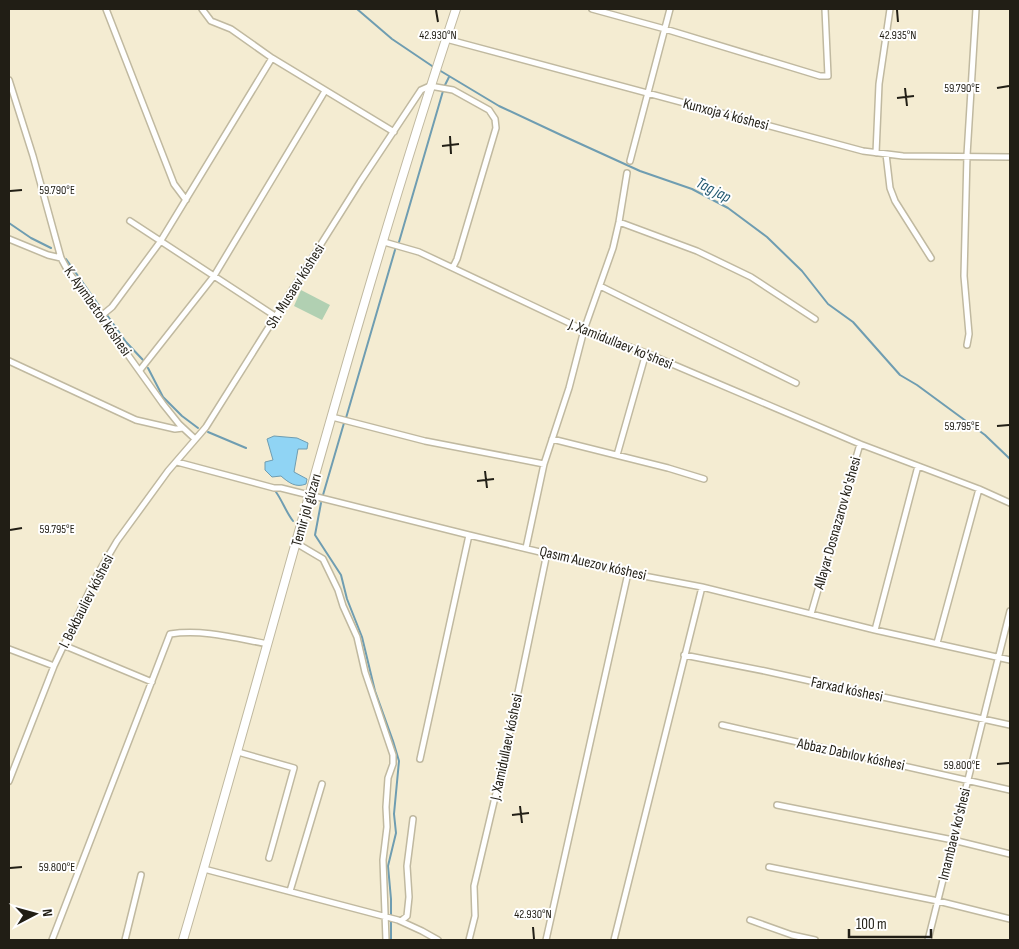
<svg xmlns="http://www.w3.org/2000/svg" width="1019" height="949" font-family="'Sofia Sans Condensed',sans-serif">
<rect width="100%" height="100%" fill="#f4ecd2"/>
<path fill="#b1d0b2" d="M301,290L330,305L322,320L294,306Z"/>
<path fill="#90d4f4" stroke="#6f9db1" d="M274,436L297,438L308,443L307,449H298L294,472L307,479L306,484C296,488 289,483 281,476L272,477L265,470V462L273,460L267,439Z"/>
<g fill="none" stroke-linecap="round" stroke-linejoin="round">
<path stroke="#6f9db1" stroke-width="2" d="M357,9L392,39L435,68
M439,70L499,106L561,135L640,171L692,189L728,208L767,237L802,271L828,304L853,322L900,375L917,385L985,435L1010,459
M445,85L449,77
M9,223L31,238L51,248
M399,242L443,91
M66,259L100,307
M107,315L126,342L143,360
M148,368L163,397L182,416L198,428
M346,418L395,250
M208,432L246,448
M276,492C283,502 286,512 293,521
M323,495L344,423
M321,503L315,535L341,575L347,599L362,637L375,691L393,741L399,761L394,814L396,833L388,866L391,899V940"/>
<defs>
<path id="street" d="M106,9L174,184L186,200
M202,9L211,21L231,29L272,58L394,132
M592,9L665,29L820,76H828L825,9
M446,39L863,151L903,156L1010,157
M9,80L33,156L61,258L68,271L163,404L179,424L194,438
M876,153L879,84L890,9
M886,154L890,188L895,201L931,258
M630,161L670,9
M130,221L275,316
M619,222L697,251L751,277L815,319
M9,239L48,255L61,258
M384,242L419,252L584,330L646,353L860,444L979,489L1010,503
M600,286L796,383
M100,317L112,307L160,242L272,58
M967,345L969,334L964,276L967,155L976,9
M9,361L136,420L175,429L183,428
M140,370L214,276L325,91
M332,417L425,441L544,464
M552,439L668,468L704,479
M617,455L646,353
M177,462L274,488H281L469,535L628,573L702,587L875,630L1010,660
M296,543L323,559L338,590L343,606L357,637L365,672L393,755V764L388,778L386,807L387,827L383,860L386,940
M526,548L544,464L569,388L584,330L613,248L619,222L627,173
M811,614L860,444
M875,630L918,466
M937,643L979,489
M63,645L152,682
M9,649L54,666
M684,655L765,671L1010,725
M722,725L1010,790
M238,752L294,768L269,858
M420,759L469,535
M9,781L54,666L97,575L117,541L168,471L206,427L360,182L421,90L430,86L453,90L489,110L495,119L496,128L457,259L453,267
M777,805L953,840L1010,854
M769,867L938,901L1010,919
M204,869L398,920L422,931L438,940
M290,891L322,784
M750,920L792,935L815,940
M401,921L407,916L409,897L407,866L413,819
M52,940L170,634C203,629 235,638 268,644
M125,940L141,875
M469,940L475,916L474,886L505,755L547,553
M546,940L628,573
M614,940L702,587
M928,940L1010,611"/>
<path id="secondary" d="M183,940C274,630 354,316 456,9"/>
</defs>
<use href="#street" stroke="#c0b9a0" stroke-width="8"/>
<use href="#secondary" stroke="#c0b9a0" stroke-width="10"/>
<use href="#street" stroke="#fff" stroke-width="5"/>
<use href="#secondary" stroke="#fff" stroke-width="8"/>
</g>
<path fill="none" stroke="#211e15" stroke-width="2" d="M436,10L438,22M897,10L898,22M905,88L907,106M997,88L1009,86M897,98L914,96M450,136L451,154M442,146L459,144M10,191L22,190M997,426L1009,425M485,471L487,488M477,481L494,479M10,530L22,528M997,764L1009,763M520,806L522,823M512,815L529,813M10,868L22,867M533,927L534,939"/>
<g text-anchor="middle" stroke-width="4" stroke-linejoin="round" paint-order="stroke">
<g font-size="15" fill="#211e15" stroke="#fff">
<text transform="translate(726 114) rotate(15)" y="5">Kunxoja 4 kóshesi</text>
<text transform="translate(295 286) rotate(-58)" y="5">Sh. Musaev kóshesi</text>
<text transform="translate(98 311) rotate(55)" y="5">K. Ayımbetov kóshesi</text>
<text transform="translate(621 344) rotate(22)" y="5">J. Xamidullaev ko'shesi</text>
<text transform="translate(306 510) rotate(-74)" y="5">Temir jol gúzarı</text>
<text transform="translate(837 523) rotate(-74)" y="5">Allayar Dosnazarov ko'shesi</text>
<text transform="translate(593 563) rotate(13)" y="5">Qasım Auezov kóshesi</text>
<text transform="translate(86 601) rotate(-63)" y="5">I. Bekbauliev kóshesi</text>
<text transform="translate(847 689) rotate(12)" y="5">Farxad kóshesi</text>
<text transform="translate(506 747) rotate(-78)" y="5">J. Xamidullaev kóshesi</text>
<text transform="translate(851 754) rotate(12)" y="5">Abbaz Dabılov kóshesi</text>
<text transform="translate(954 834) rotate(-76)" y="5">Imambaev ko'shesi</text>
</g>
<g font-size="16" font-style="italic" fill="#245a71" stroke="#fff">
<text transform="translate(714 189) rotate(27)" y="6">Tag jap</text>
</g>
</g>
<g font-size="12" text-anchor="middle" fill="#211e15" stroke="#fff" stroke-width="4" stroke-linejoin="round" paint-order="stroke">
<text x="438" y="39">42.930°N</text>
<text x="898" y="39">42.935°N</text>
<text x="962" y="92">59.790°E</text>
<text x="57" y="194">59.790°E</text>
<text x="962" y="430">59.795°E</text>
<text x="57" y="533">59.795°E</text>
<text x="962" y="769">59.800°E</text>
<text x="57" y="871">59.800°E</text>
<text x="533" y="918">42.930°N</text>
</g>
<rect width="1019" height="949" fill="none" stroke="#211e15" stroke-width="20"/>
<g transform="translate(35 914) rotate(84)" stroke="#ffffff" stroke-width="4" paint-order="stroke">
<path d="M0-4L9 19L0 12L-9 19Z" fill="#211e15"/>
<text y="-8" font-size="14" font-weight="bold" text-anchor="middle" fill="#211e15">N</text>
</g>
<path d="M849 929v8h82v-8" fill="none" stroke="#211e15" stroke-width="2.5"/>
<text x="856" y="929" font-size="15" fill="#211e15" stroke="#ffffff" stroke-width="4" paint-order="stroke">100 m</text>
</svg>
